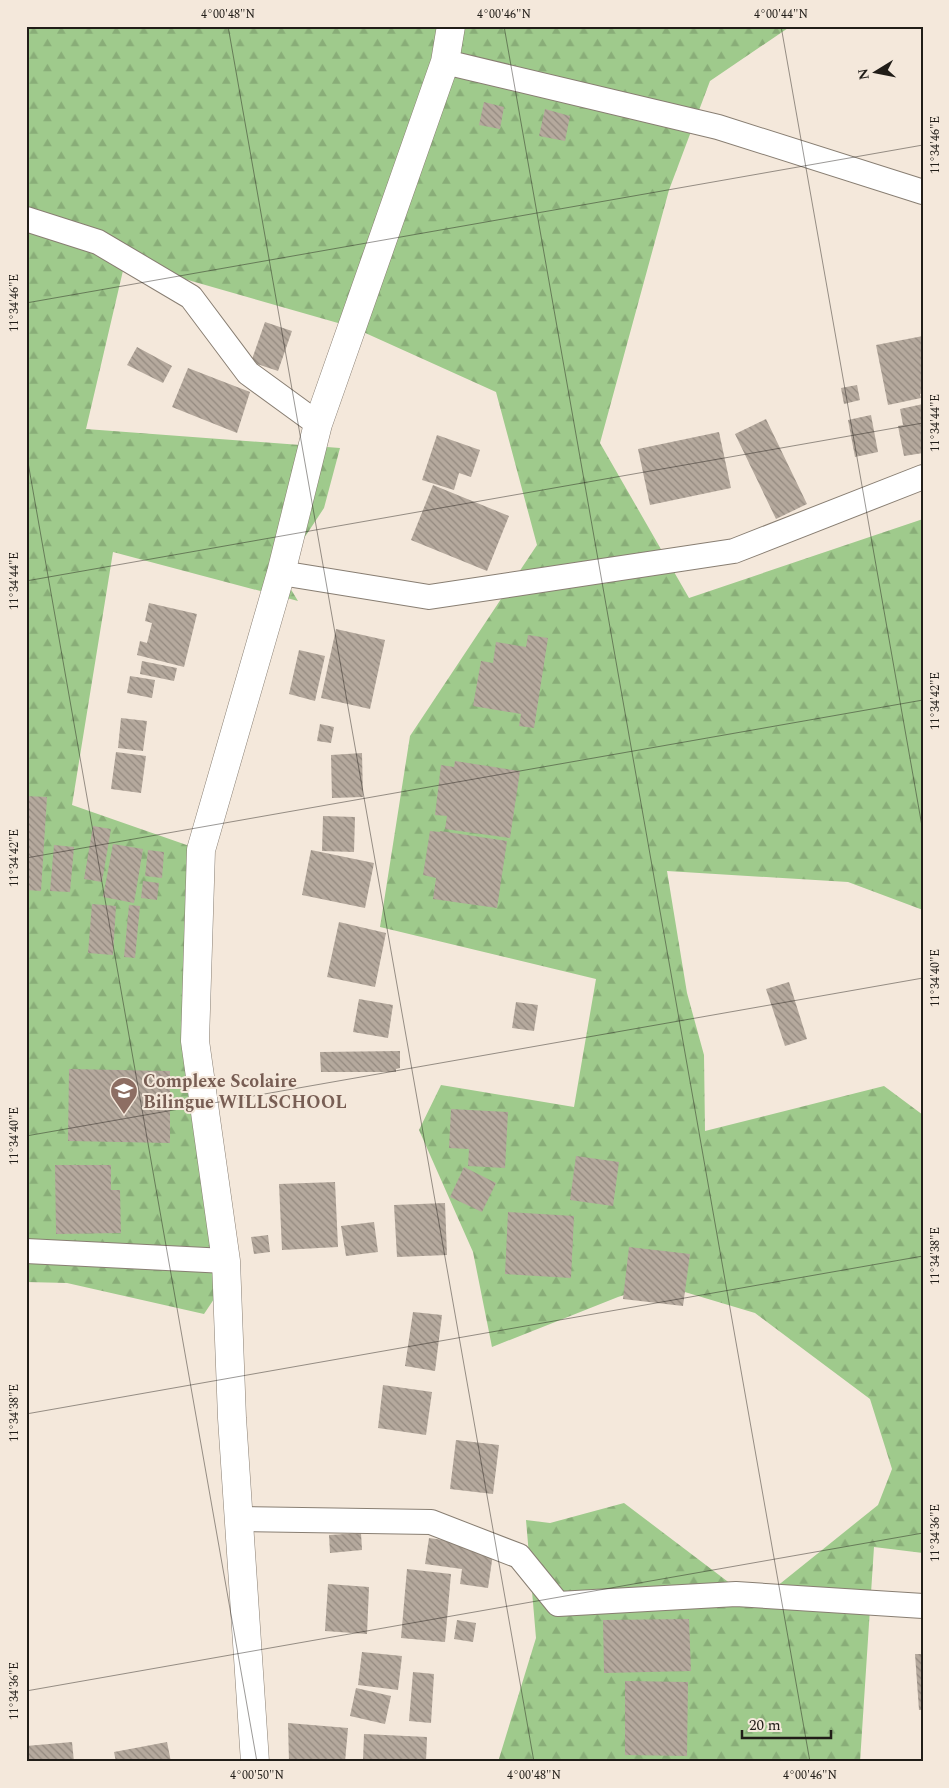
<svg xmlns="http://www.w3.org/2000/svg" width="949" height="1788" font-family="Spectral,serif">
<defs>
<pattern id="forest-firs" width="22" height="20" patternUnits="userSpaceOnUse" patternTransform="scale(1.25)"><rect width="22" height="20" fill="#9fca8c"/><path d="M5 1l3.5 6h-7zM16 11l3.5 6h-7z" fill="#89ad78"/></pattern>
<pattern id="building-back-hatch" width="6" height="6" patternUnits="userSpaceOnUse" patternTransform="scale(1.25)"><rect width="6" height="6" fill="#b5a99d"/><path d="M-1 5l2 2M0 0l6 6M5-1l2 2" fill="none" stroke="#93897f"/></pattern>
</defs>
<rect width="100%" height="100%" fill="#f4e8db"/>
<path fill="url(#forest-firs)" d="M26,26H791L710,81L669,190L600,443L689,598L923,519V910L848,882L667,871L687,993L704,1055L705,1131L884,1086L923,1115V1553L874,1547L860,1762H498L536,1638L526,1520L550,1523L624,1503L756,1603L878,1505L892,1469L870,1399L755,1313L658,1284L618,1297L492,1347L473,1252L419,1130L441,1085L574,1107L596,979L380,927L410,736L537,545L496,392L352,327L125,262L86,429L340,448L324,508L281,573L298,601L113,552L72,805L201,850L195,1041L226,1281L204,1314L67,1283L26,1282Z"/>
<path fill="url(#building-back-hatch)" d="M484,102L504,107L500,129L479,125Z
M545,109L570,116L565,141L539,136Z
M265,322L292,331L278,371L251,362Z
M923,336V393L920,394L921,398L888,405L876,345Z
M137,347L172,366L163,383L127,365Z
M188,368L250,392L237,433L172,407Z
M857,385L860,400L844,404L841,388Z
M923,404V453L904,456L898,426L903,425L900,409Z
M871,415L878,452L855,457L848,420Z
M766,419L807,504L776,519L735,434Z
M719,432L731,488L650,505L638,449Z
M437,435L480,450L471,477L459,473L454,490L422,480Z
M433,485L509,516L487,571L411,540Z
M149,603L197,614L184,667L137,655L140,641L147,643L152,623L145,621Z
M336,629L385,640L370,709L321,698Z
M528,635L548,638L534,728L519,726L521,714L473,706L481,661L493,663L496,642L526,647Z
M299,650L325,656L315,701L289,694Z
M142,661L177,668L174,681L140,674Z
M130,676L155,680L152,698L127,693Z
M121,718L147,721L143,751L118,748Z
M320,724L334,727L331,743L317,741Z
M116,752L146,756L141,793L111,789Z
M362,753L363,797L332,798L331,755Z
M455,761L520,771L510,838L445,829L447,816L435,815L441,765L454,767Z
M26,796L47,797L41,891L26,890Z
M323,816L355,817L354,852L322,851Z
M93,826L111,829L102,882L84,879Z
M430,831L440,832V831L507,841L497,908L433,899L436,878L423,875Z
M113,844L143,849L134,903L103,897Z
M54,845L74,847L70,892L50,891Z
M148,850L164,852L162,878L145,876Z
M311,850L374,863L365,908L302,895Z
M143,881L159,883L157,900L141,898Z
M92,904L116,906L113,955L88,953Z
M129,905L140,906L135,958L124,957Z
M339,922L386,933L375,987L327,977Z
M789,982L807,1039L785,1046L766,989Z
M359,999L393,1005L388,1038L353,1032Z
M516,1002L538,1005L534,1031L512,1028Z
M400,1051V1068L396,1069V1072H321L320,1052Z
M69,1069L170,1071V1143L68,1141Z
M451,1109L508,1112L505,1168L468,1166L469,1149L449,1148Z
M576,1156L619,1162L613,1206L570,1200Z
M55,1165H111V1190H120L121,1233L56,1234Z
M464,1167L496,1183L482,1212L450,1197Z
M335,1182L338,1247L282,1250L279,1184Z
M445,1203L447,1255L397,1257L394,1205Z
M508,1212L574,1216L571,1278L505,1274Z
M374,1222L378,1252L346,1256L341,1226Z
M268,1235L270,1252L254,1254L251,1237Z
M629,1247L690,1254L683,1306L623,1299Z
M413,1312L442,1315L435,1371L405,1366Z
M383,1385L432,1392L426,1435L378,1428Z
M456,1440L499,1445L493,1494L450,1489Z
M361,1533L362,1550L330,1553L329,1535Z
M429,1538L494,1547L488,1588L460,1584L462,1569L425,1564Z
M407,1569L451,1574L445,1642L401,1638Z
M328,1584L369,1587L367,1634L325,1631Z
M689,1619L691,1671L604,1673L603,1620Z
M457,1620L476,1623L473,1642L454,1639Z
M362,1652L402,1656L398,1690L358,1685Z
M915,1654H923V1710H919Z
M413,1672L434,1674L431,1723L409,1721Z
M625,1681L688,1682L687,1756L625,1755Z
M356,1688L391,1696L385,1724L350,1716Z
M288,1723L348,1728L345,1762H289Z
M364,1734L427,1737L426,1762L363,1760Z
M72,1742L74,1762H26V1746Z
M167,1742L171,1762H116L114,1752Z"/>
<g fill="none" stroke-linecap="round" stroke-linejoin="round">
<defs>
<path id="street" d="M445,62L718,127L923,192
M26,219L98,242L191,297L248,373L318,424
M281,573L429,597L734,551L923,477
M26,1251L226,1261
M239,1519L431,1522L519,1556L558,1604L736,1594L923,1606"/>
<path id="secondary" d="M255,1762L232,1418L226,1261L195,1041L201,850L281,573L318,424L445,62L451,26"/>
</defs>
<use href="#street" stroke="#887e72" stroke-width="26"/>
<use href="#secondary" stroke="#887e72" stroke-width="29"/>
<use href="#street" stroke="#fff" stroke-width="24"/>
<use href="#secondary" stroke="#fff" stroke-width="28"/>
</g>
<path fill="none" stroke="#211d18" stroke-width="1" stroke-opacity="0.45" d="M228,26L534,1762M504,26L810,1762M781,26L923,832M26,303L923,145M26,451L257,1762M26,581L923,423M26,858L923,700M26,1136L923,978M26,1414L923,1256M26,1691L923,1533"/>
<defs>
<symbol id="school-pin" viewBox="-11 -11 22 30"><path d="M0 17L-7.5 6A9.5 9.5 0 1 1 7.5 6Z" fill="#8d6e63" stroke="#f4e8db"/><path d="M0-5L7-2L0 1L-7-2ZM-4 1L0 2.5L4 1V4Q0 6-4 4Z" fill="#fff"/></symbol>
</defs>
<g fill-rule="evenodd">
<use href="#school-pin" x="108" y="1075" width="32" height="43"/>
</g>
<g text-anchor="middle" stroke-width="4" stroke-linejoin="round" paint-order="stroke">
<g font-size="18" font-weight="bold" fill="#785e54" stroke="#f4e8db" text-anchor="start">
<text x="143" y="1087">Complexe Scolaire<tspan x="143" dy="21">Bilingue WILLSCHOOL</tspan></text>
</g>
</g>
<rect width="949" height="1788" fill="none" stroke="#f4e8db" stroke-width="55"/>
<g transform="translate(876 72) rotate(260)" stroke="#f4e8db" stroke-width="4" paint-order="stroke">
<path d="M0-4L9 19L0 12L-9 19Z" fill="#211d18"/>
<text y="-8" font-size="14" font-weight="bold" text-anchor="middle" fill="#211d18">N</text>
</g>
<path d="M742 1730v8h89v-8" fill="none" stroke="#211d18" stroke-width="2.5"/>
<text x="749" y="1730" font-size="15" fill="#211d18" stroke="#f4e8db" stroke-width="4" paint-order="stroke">20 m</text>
<rect x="28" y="28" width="894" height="1732" fill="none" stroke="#211d18" stroke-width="2"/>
<g font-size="12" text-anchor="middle" fill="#211d18">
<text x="228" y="18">4°00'48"N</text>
<text x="504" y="18">4°00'46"N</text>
<text x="781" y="18">4°00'44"N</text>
<text transform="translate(935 145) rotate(-90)" y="4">11°34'46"E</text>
<text transform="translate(14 303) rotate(-90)" y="4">11°34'46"E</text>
<text transform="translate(935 423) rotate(-90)" y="4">11°34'44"E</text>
<text transform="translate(14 581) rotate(-90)" y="4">11°34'44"E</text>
<text transform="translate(935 701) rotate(-90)" y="4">11°34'42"E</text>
<text transform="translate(14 858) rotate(-90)" y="4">11°34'42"E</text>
<text transform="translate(935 978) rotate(-90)" y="4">11°34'40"E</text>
<text transform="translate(14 1136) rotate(-90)" y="4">11°34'40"E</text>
<text transform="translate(935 1256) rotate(-90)" y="4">11°34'38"E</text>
<text transform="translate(14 1413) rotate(-90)" y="4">11°34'38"E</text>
<text transform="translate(935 1533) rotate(-90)" y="4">11°34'36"E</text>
<text transform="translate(14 1691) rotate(-90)" y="4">11°34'36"E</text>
<text x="257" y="1779">4°00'50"N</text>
<text x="534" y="1779">4°00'48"N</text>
<text x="810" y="1779">4°00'46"N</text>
</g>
</svg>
